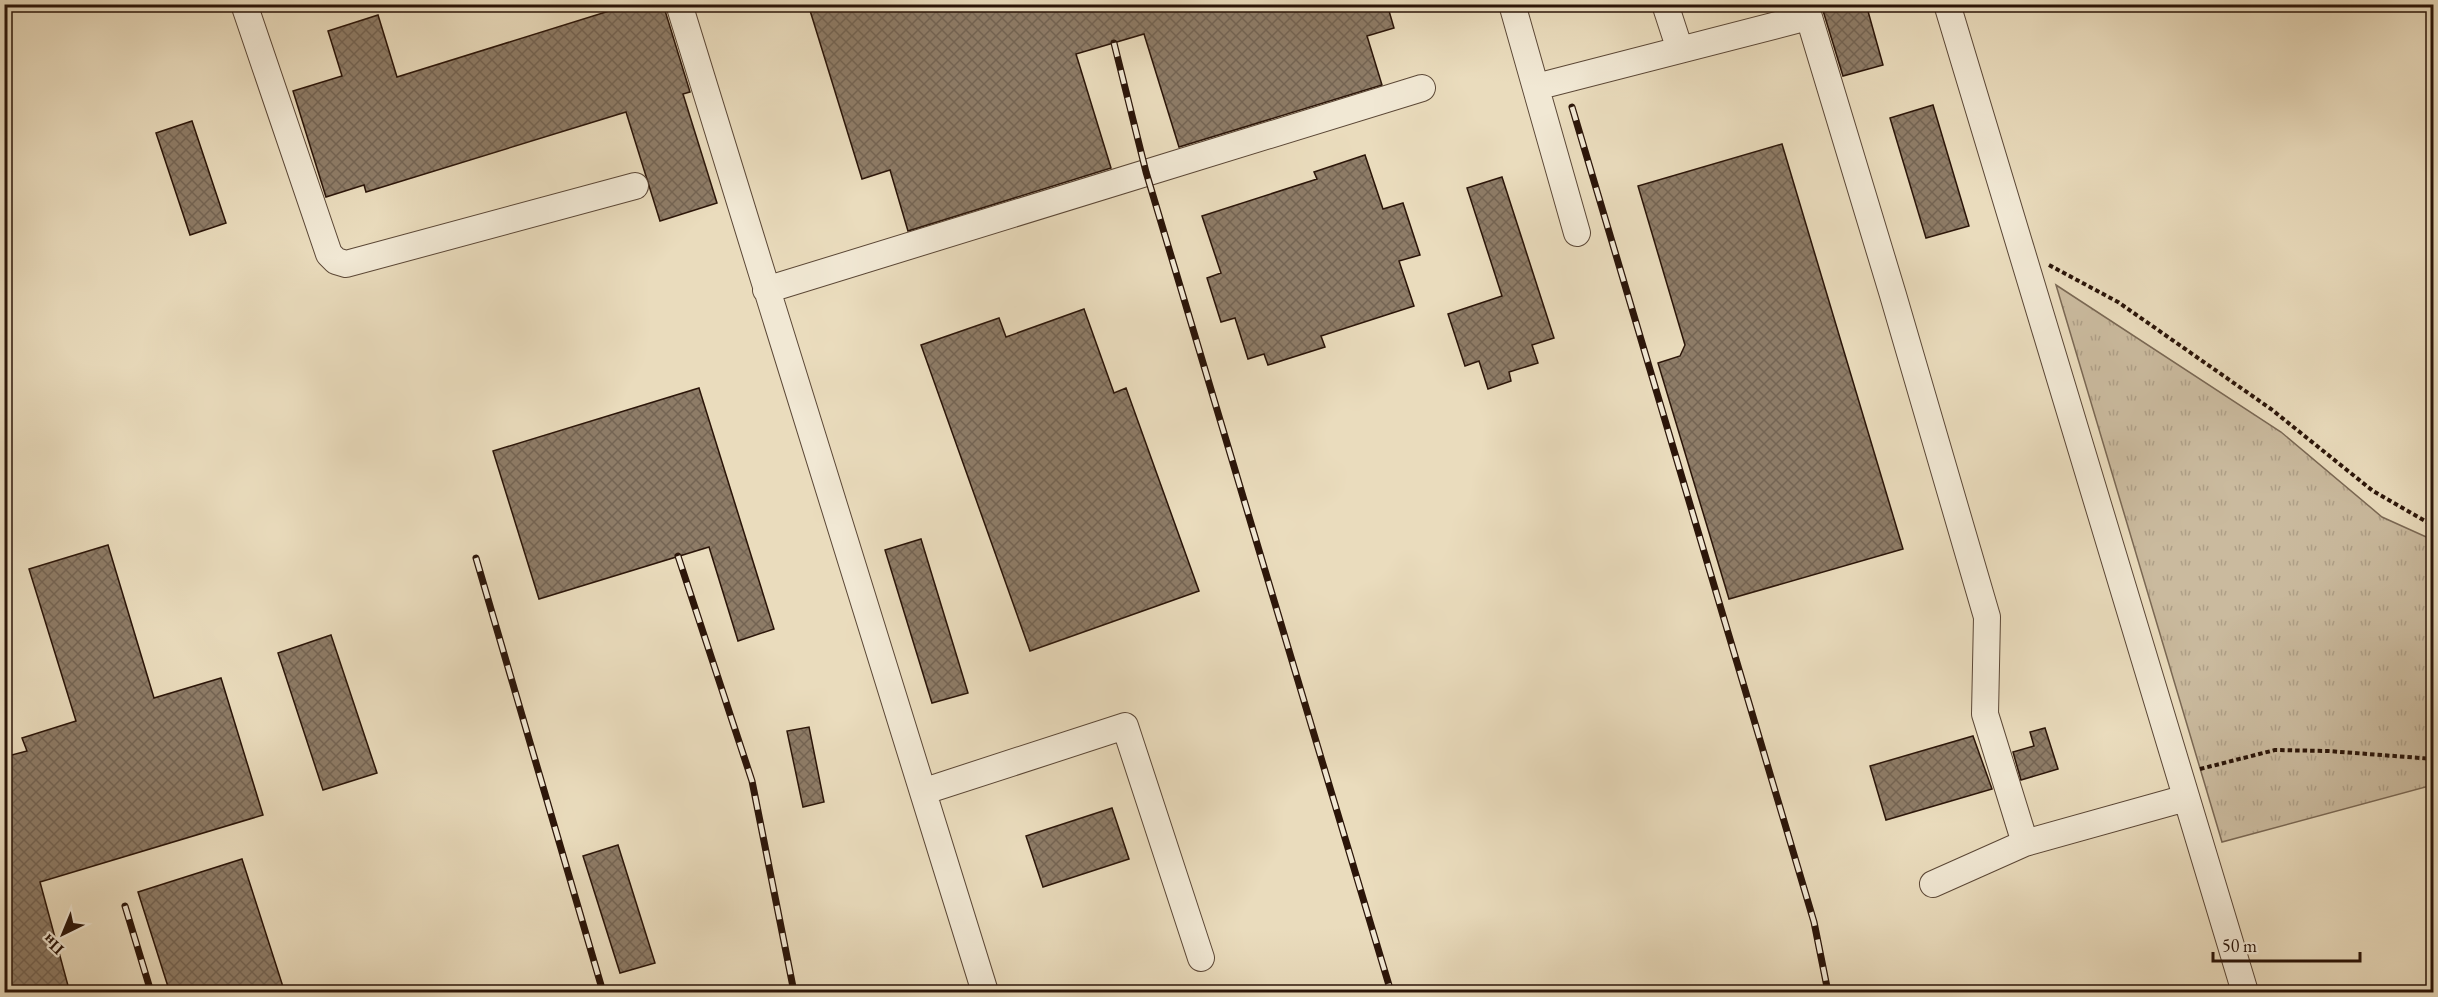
<svg xmlns="http://www.w3.org/2000/svg" width="2438" height="997" font-family="'EB Garamond',serif">
<defs>
<pattern id="grass-tufts" width="24" height="20" patternUnits="userSpaceOnUse" patternTransform="scale(1.5)"><rect width="24" height="20" fill="#caba9e"/><path d="M3 7l-1-3M5 7V3M7 7l1-3M15 17l-1-3M17 17v-4M19 17l1-3" fill="none" stroke="#ae9f87"/></pattern>
<pattern id="building-cross-hatch" width="8" height="8" patternUnits="userSpaceOnUse" patternTransform="scale(1.5)"><rect width="8" height="8" fill="#8e7c67"/><path d="M0 0l8 8M0 8l8-8" fill="none" stroke="#746453"/></pattern>
</defs>
<rect width="100%" height="100%" fill="#eadcbd"/>
<filter id="stains"><feTurbulence type="fractalNoise" baseFrequency=".00333" numOctaves="4"/><feColorMatrix values="0 0 0 0 .2 0 0 0 0 .09 0 0 0 0 .02 0 0 0 .5 -.17"/></filter>
<radialGradient id="worn" r=".72"><stop offset=".6" stop-color="#630" stop-opacity="0"/><stop offset="1" stop-color="#630" stop-opacity=".3"/></radialGradient>
<path fill="url(#grass-tufts)" stroke="#7a6854" stroke-width="1.5" d="M2056,285L2281,432L2382,517L2433,540V785L2222,842Z"/>
<path fill="url(#building-cross-hatch)" stroke="#2b1509" stroke-width="1.5" d="M621,4H663L690,92L683,94L717,203L660,221L626,112L366,192L364,185L326,197L293,91L342,76L328,31L378,15L397,77L622,7Z
M808,4H1387L1394,28L1367,36L1382,85L1179,147L1144,34L1076,54L1111,168L908,231L890,170L862,179Z
M1821,4H1866L1883,65L1843,76Z
M1933,105L1969,226L1926,238L1890,118Z
M192,121L226,223L190,235L156,133Z
M1782,144L1903,549L1729,599L1658,363L1680,356L1685,345L1638,186Z
M1365,155L1383,209L1403,203L1420,255L1399,261L1414,306L1321,336L1325,347L1268,365L1264,354L1248,359L1235,318L1221,322L1207,278L1221,273L1202,216L1317,179L1314,172Z
M1502,177L1554,338L1532,345L1538,363L1509,372L1511,381L1488,389L1479,361L1465,366L1448,314L1502,296L1467,188Z
M1084,309L1114,393L1126,388L1199,591L1030,651L921,345L999,318L1006,337Z
M699,388L774,629L738,641L709,547L539,599L493,451Z
M921,539L968,693L932,703L885,550Z
M108,545L154,698L221,678L263,815L40,882L70,993H4V757L27,751L22,738L76,721L29,569Z
M331,635L377,773L323,790L278,653Z
M809,727L824,802L803,807L787,731Z
M2045,728L2058,769L2021,780L2013,752L2034,746L2030,732Z
M1973,736L1992,789L1886,820L1870,766Z
M1112,808L1129,859L1043,887L1026,836Z
M618,845L655,963L620,973L583,856Z
M242,859L285,993H170L138,892Z"/>
<g fill="none" stroke-linecap="round" stroke-linejoin="round">
<defs>
<path id="minor" d="M244,4L329,254L336,261L346,264L635,186
M679,4C779,334 886,662 985,992
M1512,4L1577,233
M1665,4L1680,50
M1805,4L1893,295L1987,617L1985,714L2025,843
M1947,4L2245,992
M1536,87L1808,17
M766,290L1422,88
M925,791L1125,726L1201,958
M1933,884L2025,843L2186,798"/>
</defs>
<use href="#minor" stroke="#5b4736" stroke-width="28"/>
<path stroke="#2b1509" stroke-width="4" stroke-dasharray="4.5 3" stroke-linecap="butt" d="M2049,265L2118,302L2271,409L2373,491L2434,526
M2200,769L2275,750L2328,751L2434,759"/>
<use href="#minor" stroke="#f1e8d4" stroke-width="26"/>
<defs>
<path id="rail" d="M1114,43L1146,172L1391,992
M1572,107L1814,922L1828,992
M678,556L752,781L794,992
M476,558L603,992
M125,906L151,992"/>
</defs>
<use href="#rail" stroke="#2b1509" stroke-width="7"/>
<use href="#rail" stroke="#f1e8d4" stroke-width="4.5" stroke-dasharray="14" stroke-linecap="butt"/>
</g>
<rect width="2438" height="997" fill="none" stroke="#eadcbd" stroke-width="24"/>
<rect x="6" y="6" width="2426" height="985" fill="none" stroke="#2b1509" stroke-width="3"/>
<rect x="12" y="12" width="2414" height="973" fill="none" stroke="#2b1509" stroke-width="1.5"/>
<g transform="translate(63 934) rotate(223)" stroke="#f1e8d4" stroke-width="4.5" paint-order="stroke">
<path d="M0-4.5L10 22L0 15L-10 22Z" fill="#2b1509"/>
<text y="-9" font-size="16" font-weight="bold" text-anchor="middle" fill="#2b1509">Пн</text>
</g>
<path d="M2213 952v9h147v-9" fill="none" stroke="#2b1509" stroke-width="3"/>
<text x="2222" y="952" font-size="18" fill="#2b1509" stroke="#f1e8d4" stroke-width="4.5" paint-order="stroke">50 m</text>
<rect width="100%" height="100%" filter="url(#stains)"/>
<rect width="100%" height="100%" fill="url(#worn)"/>
</svg>
